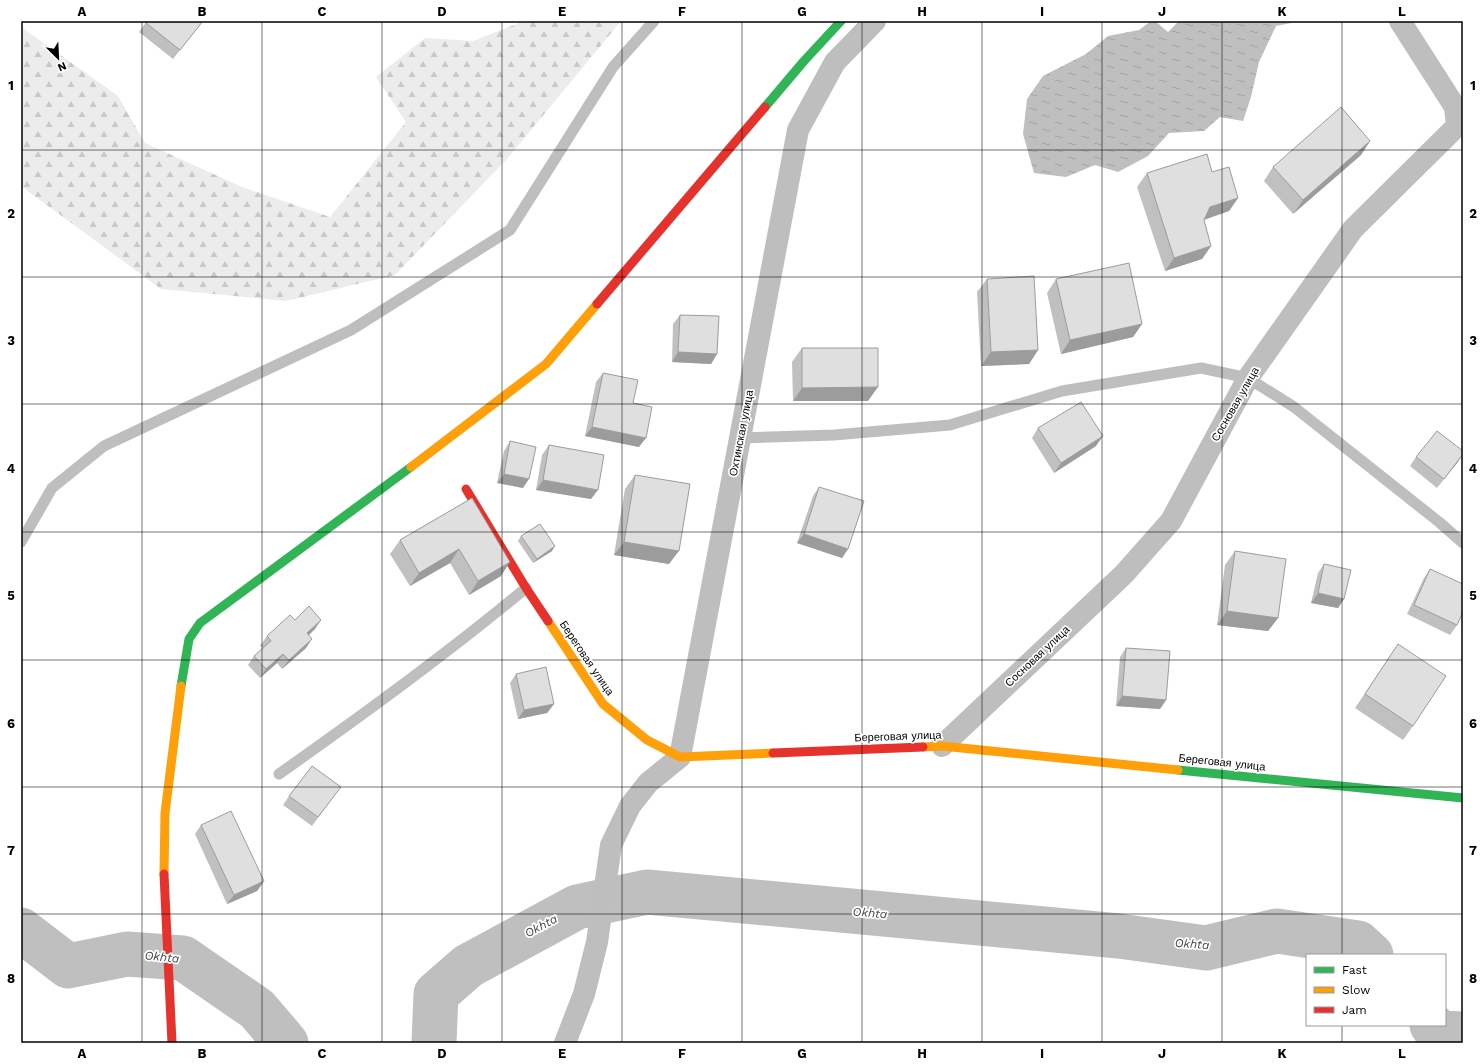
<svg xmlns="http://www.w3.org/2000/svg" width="1484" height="1064" font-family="'Work Sans',sans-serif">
<defs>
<pattern id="forest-firs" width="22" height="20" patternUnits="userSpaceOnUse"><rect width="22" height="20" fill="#ececec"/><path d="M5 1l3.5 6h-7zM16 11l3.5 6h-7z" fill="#c9c9c9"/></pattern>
<pattern id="water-ripples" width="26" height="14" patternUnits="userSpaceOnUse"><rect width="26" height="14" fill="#bfbfbf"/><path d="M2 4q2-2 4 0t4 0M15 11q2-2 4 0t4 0" fill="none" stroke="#a2a2a2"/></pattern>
</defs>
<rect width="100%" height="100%" fill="#fff"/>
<path fill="url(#forest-firs)" d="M521,21H621L507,159L395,275L286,301L161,289L21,186V27L118,96L145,143L242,187L330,217L406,122L376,77L425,38L473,41L519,23Z"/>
<path fill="url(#water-ripples)" d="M1151,21H1155L1168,32L1179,21H1301L1276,26L1259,62L1251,97L1243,121L1220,117L1204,131L1169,133L1148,156L1118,172L1095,165L1066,177L1034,173L1023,134L1027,99L1043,76L1086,54L1108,36L1139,30Z"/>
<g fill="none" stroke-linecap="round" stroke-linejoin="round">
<path stroke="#bfbfbf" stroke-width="45" d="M21,930L68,966L127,954L183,958L257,1009L286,1043
M1432,1025L1438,1033L1463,1034
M434,1043L436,994L468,966L577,907L647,892L1119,936L1206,948L1277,931L1358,943L1371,955"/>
<path stroke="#bebebe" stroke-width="11" d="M740,438L834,435L950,425L1062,391L1201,368L1248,378L1294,407L1439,522L1463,543
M21,542L52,488L104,446L351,330L510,230L613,67L654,21
M279,774C363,715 447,654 526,588"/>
<path stroke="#bebebe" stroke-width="22" d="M942,746L1124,574L1171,521L1248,378L1353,229L1457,126L1455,107L1400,21
M565,1043L584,994L597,942L611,845L630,806L648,783L680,757L798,130L835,62L875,21"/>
<path stroke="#30b455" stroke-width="9" d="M765,107L804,61L841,21
M181,686L189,639L200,623L411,467
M1178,770L1463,798"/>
<path stroke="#ff9f0a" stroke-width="9" d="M411,467L546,364L597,304
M548,621L603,704L647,740L680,757L773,753
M923,747L942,746L1178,770
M164,874L165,813L181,686"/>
<path stroke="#e5322d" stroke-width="9" d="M597,304L765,107
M466,489L526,588L548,621
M773,753L923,747
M164,874L172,1043"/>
</g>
<path fill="#c0c0c0" d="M147,21H203L173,59L139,32Z
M1370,141L1361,155L1293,214L1264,181L1273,167Z
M1147,173L1238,198L1229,211L1204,220L1211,246L1202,259L1165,271L1137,187Z
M987,279L1038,350L1029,364L981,366L977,292Z
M1056,279L1142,324L1133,337L1061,354L1047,293Z
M680,315L717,354L711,364L672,362L673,324Z
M802,348L868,401H793L792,362Z
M603,373L633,403L639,447L585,436L596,382Z
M1038,428L1096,446L1054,473L1032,438Z
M510,441L523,488L497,483L504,451Z
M549,445L591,499L536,490L542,455Z
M1463,454L1437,488L1410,466L1416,457Z
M635,475L669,564L614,555L625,489Z
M819,487L848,549L842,558L797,543L813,496Z
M472,498L501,576L469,595L450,563L410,586L390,554L400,540Z
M521,536L552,551L533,563L518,541Z
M1235,551L1278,618L1268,631L1217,625L1225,565Z
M1324,564L1344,599L1338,608L1311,603L1318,573Z
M1430,569L1457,625L1450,635L1407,614L1424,578Z
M295,620L315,629L309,635L306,648L282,669L277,663L260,678L248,665L254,656L263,648L260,646L267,636Z
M1398,644L1413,726L1403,740L1355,708Z
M1126,648L1166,700L1160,709L1116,706L1120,657Z
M516,674L554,704L547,713L518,719L510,683Z
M289,796H334L312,826L283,805Z
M201,825L264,881L257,891L227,904L195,834Z"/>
<path fill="#9c9c9c" d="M1370,141L1361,155L1293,214L1303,200Z
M1238,198L1229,211L1200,221L1210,207Z
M1211,246L1202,259L1165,271L1174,258Z
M1142,324L1133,337L1061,354L1070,340Z
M1038,350L1029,364L981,366L991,352Z
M678,352L717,354L711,364L672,362Z
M878,387L868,401H793L802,388Z
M592,427L646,438L639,447L585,436Z
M1103,436L1096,446L1054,473L1061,463Z
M1463,454L1458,462L1437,488L1444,479Z
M504,474L529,479L523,488L497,483Z
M543,480L598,490L591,499L536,490Z
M804,534L848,549L842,558L797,543Z
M624,542L679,551L669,564L614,555Z
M555,546L552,551L533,563L537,559Z
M459,549L450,563L410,586L419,573Z
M510,562L501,576L469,595L478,581Z
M1318,593L1344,599L1338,608L1311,603Z
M1227,611L1278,618L1268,631L1217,625Z
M321,620L315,629L301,642L307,633Z
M312,639L306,648L282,669L289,660Z
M283,654L277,663L260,678L266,669Z
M1122,696L1166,700L1160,709L1116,706Z
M554,704L547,713L518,719L524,710Z
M264,881L257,891L227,904L234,895Z"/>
<path fill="#dfdfdf" stroke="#9c9c9c" d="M147,21H203L180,50L146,23Z
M1341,107L1370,141L1303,200L1273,167Z
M1207,154L1212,172L1229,167L1238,198L1210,207L1204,220L1211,246L1174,258L1147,173Z
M1129,263L1142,324L1070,340L1056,279Z
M1034,276L1038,350L991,352L987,279Z
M680,315L719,316L717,354L678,352Z
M802,348H878V387L802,388Z
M603,373L638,380L633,403L652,407L646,438L592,427Z
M1081,402L1103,436L1061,463L1038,428Z
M1437,431L1463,451V454L1444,479L1416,457Z
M510,441L536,447L529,479L504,474Z
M549,445L604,455L598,490L543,480Z
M635,475L690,484L679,551L624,542Z
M819,487L864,501L848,549L804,534Z
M472,498L510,562L478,581L459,549L419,573L400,540Z
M540,524L555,546L537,559L521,536Z
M1235,551L1286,559L1278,618L1227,611Z
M1324,564L1351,570L1344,599L1318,593Z
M1430,569L1463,584V612L1457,625L1414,605Z
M309,606L321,620L307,633L312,639L289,660L283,654L266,669L254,656L271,641L267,636L290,615L295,620Z
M1398,644L1446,676L1413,726L1365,694Z
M1126,648L1170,651L1166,700L1122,696Z
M546,667L554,704L524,710L516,674Z
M312,766L341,787L318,817L289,796Z
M231,811L264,881L234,895L201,825Z"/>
<path fill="none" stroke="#000" stroke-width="1" stroke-opacity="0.55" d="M142,21V1043M262,21V1043M382,21V1043M502,21V1043M622,21V1043M742,21V1043M862,21V1043M982,21V1043M1102,21V1043M1222,21V1043M1342,21V955M21,150H1463M21,277H1463M21,404H1463M21,532H1463M21,660H1463M21,787H1463M21,914H1463M1342,1025V1043"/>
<g text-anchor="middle" stroke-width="3.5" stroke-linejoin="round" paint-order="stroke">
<g font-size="11" fill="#000" stroke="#fff">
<text transform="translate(1235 404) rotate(-60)" y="4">Сосновая улица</text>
<text transform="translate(741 433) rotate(-79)" y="4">Охтинская улица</text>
<text transform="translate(1037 656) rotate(-43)" y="4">Сосновая улица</text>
<text transform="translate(587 658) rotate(56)" y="4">Береговая улица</text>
<text transform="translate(898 736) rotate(-2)" y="4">Береговая улица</text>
<text transform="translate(1222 762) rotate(6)" y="4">Береговая улица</text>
</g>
<g font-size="12" font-style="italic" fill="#444" stroke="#fff">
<text transform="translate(870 913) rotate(5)" y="4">Okhta</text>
<text transform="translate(541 926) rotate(-28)" y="4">Okhta</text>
<text transform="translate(1192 944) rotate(4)" y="4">Okhta</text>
<text transform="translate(162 957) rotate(6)" y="4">Okhta</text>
</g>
</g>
<rect width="1484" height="1064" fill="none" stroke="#ffffff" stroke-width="44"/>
<rect x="1306" y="954" width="140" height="72" fill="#ffffff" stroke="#999999"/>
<rect x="1314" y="967" width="20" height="6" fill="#30b455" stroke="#999999"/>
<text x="1342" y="974" font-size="12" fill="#000000">Fast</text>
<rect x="1314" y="987" width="20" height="6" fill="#ff9f0a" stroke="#999999"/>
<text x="1342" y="994" font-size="12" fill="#000000">Slow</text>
<rect x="1314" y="1007" width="20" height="6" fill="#e5322d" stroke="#999999"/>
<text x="1342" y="1014" font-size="12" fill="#000000">Jam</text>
<g transform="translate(58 58) rotate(156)" stroke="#ffffff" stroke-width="3" paint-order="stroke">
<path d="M0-3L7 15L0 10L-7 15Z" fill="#000000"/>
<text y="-6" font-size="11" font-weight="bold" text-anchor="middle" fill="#000000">N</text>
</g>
<rect x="22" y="22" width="1440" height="1020" fill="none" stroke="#000" stroke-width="1.5"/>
<g font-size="13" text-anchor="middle" font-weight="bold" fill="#000">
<text x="82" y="16">A</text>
<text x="202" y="16">B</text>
<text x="322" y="16">C</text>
<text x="442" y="16">D</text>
<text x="562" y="16">E</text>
<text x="682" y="16">F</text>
<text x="802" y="16">G</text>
<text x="922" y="16">H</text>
<text x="1042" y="16">I</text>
<text x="1162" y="16">J</text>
<text x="1282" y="16">K</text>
<text x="1402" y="16">L</text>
<text x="11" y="90">1</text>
<text x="1473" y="90">1</text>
<text x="11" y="218">2</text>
<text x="1473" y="218">2</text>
<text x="11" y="345">3</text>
<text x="1473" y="345">3</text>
<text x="11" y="473">4</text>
<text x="1473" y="473">4</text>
<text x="11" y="600">5</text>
<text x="1473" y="600">5</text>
<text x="11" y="728">6</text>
<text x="1473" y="728">6</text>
<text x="11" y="855">7</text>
<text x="1473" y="855">7</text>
<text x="11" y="983">8</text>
<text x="1473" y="983">8</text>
<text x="82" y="1058">A</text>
<text x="202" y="1058">B</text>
<text x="322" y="1058">C</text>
<text x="442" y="1058">D</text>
<text x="562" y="1058">E</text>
<text x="682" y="1058">F</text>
<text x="802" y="1058">G</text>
<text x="922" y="1058">H</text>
<text x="1042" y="1058">I</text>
<text x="1162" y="1058">J</text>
<text x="1282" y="1058">K</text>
<text x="1402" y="1058">L</text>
</g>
</svg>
